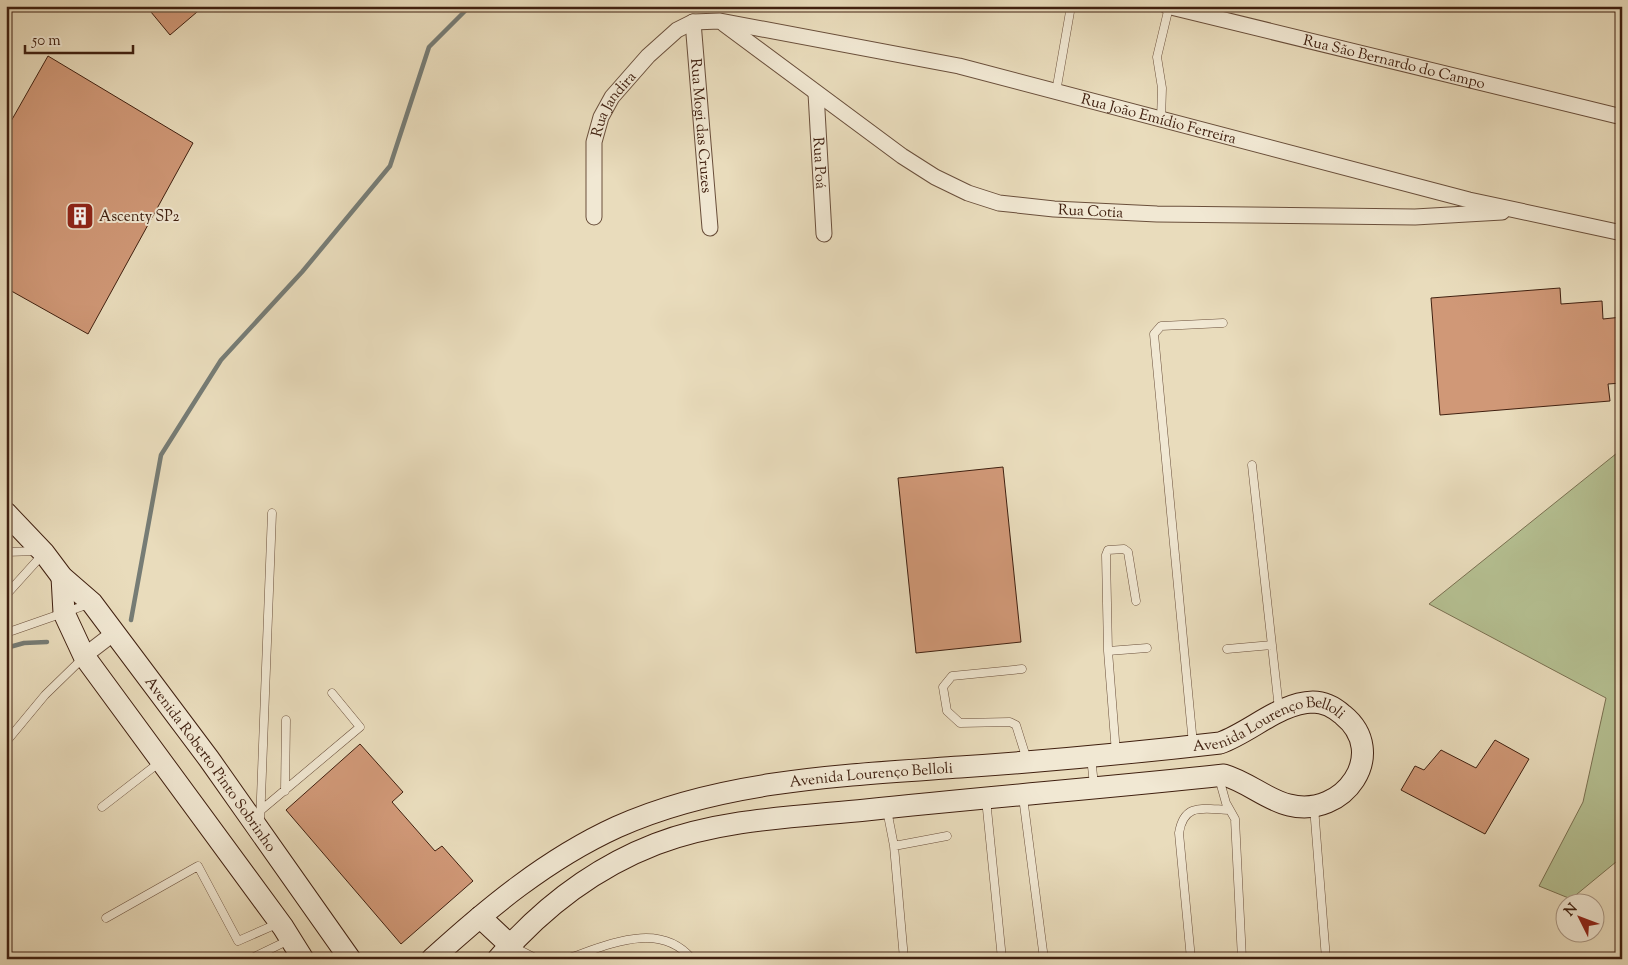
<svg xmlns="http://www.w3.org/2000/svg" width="1628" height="965" font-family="'Sorts Mill Goudy',serif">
<rect width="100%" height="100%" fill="#e9dcbc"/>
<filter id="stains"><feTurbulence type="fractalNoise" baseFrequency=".004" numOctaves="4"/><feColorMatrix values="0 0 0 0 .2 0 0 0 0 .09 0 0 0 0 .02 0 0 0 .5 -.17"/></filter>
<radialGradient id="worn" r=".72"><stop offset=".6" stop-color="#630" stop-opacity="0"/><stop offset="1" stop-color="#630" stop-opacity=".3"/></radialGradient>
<path fill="#b5c092" stroke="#7a7051" d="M1622,449V857L1571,899L1539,886L1583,802L1606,698L1429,604Z"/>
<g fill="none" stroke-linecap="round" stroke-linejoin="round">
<path stroke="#767c75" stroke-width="4.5" d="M131,620L161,455L221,360L302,272L390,166L429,47L470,6
M6,648L24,643L47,642"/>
</g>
<path fill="#d09877" stroke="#402010" d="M146,6H204L170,35Z
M48,56L193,143L88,334L6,288V130Z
M1560,288L1561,304L1602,301L1603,319L1622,317V383L1608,384L1610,401L1440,415L1431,298Z
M1003,467L1021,642L916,653L898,478Z
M1495,740L1529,759L1485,834L1401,790L1415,766L1424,770L1441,750L1476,768Z
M360,744L403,792L392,802L435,851L442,846L473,881L401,944L286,810Z"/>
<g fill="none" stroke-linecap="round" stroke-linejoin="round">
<defs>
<path id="lane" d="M1056,92L1071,6
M1161,120L1162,88L1157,57L1169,7
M1252,465L1279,709
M6,552L37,551
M6,595L43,554
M6,633L89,604
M1227,649L1272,645
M1108,651L1147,648
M1022,669L952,676L943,687L947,711L960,723L1010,722L1016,725L1027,760
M6,742L45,695L84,657
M1193,744L1154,334L1161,326L1223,323
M1116,753L1108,651L1106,555L1108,550L1124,549L1128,552L1136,601
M1091,757L1094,785
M1219,778L1226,803L1235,819L1242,959
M285,791L286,720
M1023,797L1044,959
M986,799L1002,959
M102,807L160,762
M1314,807L1326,959
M887,810L894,846L947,836
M260,811L360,727L332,693
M260,823L272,513
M894,846L904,959
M106,918L198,866L238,941L279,923
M512,946L537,959
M250,959L289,940
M566,959C606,946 659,919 692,959
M1191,959L1179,833C1184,802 1204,809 1229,810"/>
<g id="street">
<path id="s1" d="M1167,6L1622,117"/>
<path id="s2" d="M693,22L710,228"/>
<path id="s3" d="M724,24L902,156L935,177L968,193L999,203L1054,209L1157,214L1415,217L1502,212"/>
<path id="s4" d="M816,93L824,234"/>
<path id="s5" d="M594,217V142L601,117L612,97L648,56L677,30L693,22L720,21L959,66L1469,200L1622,233"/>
<path d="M84,656L114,633"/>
<path d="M1620,959L1622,958"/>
</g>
<g id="secondary">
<path id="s6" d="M6,513L44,553L62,577L92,603L209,759L350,959"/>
<path d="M62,577L64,613L84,656L283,927L303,959"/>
<path d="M480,917L510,945"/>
<path id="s7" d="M432,959C488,908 547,859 617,827C721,780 847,775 960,767C1047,761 1133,753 1220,743C1251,732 1279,703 1313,702C1325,702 1334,707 1343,715C1390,753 1344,819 1289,805C1267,800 1248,782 1224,775C1105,788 985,797 866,810C796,817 722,819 656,844C594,868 541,909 498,959"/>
</g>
</defs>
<use href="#lane" stroke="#6a4f3b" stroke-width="9"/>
<use href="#street" stroke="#6a4f3b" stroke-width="17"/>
<use href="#secondary" stroke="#402010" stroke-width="23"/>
<use href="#lane" stroke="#f1e8d3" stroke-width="8"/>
<use href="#street" stroke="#f1e8d3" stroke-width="15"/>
<use href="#secondary" stroke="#f1e8d3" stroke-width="21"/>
</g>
<defs>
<symbol id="building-square" viewBox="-11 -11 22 22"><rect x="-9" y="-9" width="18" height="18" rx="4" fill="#8f2418" stroke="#f1e8d3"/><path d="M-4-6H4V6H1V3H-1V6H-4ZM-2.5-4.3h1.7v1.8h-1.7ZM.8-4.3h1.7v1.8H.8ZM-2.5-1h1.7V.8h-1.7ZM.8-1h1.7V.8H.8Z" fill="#fff"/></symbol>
</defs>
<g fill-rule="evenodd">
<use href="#building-square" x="64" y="200" width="32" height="32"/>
</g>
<g text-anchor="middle" stroke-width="4" stroke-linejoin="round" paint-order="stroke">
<g font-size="15" fill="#402010" stroke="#f1e8d3">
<text dy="5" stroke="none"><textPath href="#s1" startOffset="234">Rua São Bernardo do Campo</textPath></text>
<text dy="5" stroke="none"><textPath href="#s5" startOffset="118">Rua Jandira</textPath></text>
<text dy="5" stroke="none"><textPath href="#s5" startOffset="712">Rua João Emídio Ferreira</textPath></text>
<text dy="5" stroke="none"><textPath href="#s2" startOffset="104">Rua Mogi das Cruzes</textPath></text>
<text dy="5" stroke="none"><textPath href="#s4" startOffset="70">Rua Poá</textPath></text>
<text dy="5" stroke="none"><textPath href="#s3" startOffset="422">Rua Cotia</textPath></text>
<text dy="5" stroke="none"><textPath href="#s7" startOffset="894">Avenida Lourenço Belloli</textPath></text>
<text dy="5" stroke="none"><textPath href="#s6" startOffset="325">Avenida Roberto Pinto Sobrinho</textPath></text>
<text dy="5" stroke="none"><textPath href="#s7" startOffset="489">Avenida Lourenço Belloli</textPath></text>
</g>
<g font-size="15" fill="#402010" stroke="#f1e8d3" text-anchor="start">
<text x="99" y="221">Ascenty SP2</text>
</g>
</g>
<rect width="1628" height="965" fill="none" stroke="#e9dcbc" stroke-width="25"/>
<rect x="8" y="8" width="1613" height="950" fill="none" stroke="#402010" stroke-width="2.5"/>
<rect x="12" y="12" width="1603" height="940" fill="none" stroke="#402010"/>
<g transform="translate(1580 918) rotate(312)"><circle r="24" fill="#f1e8d3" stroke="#aa9885"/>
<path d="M0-4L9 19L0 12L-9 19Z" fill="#8f2418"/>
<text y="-8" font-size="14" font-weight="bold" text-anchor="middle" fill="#402010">N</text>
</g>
<path d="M25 45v8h108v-8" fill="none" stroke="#402010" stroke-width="2.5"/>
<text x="32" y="45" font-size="15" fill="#402010" stroke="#f1e8d3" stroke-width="4" paint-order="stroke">50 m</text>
<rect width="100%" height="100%" filter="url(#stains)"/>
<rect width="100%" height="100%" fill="url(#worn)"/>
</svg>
